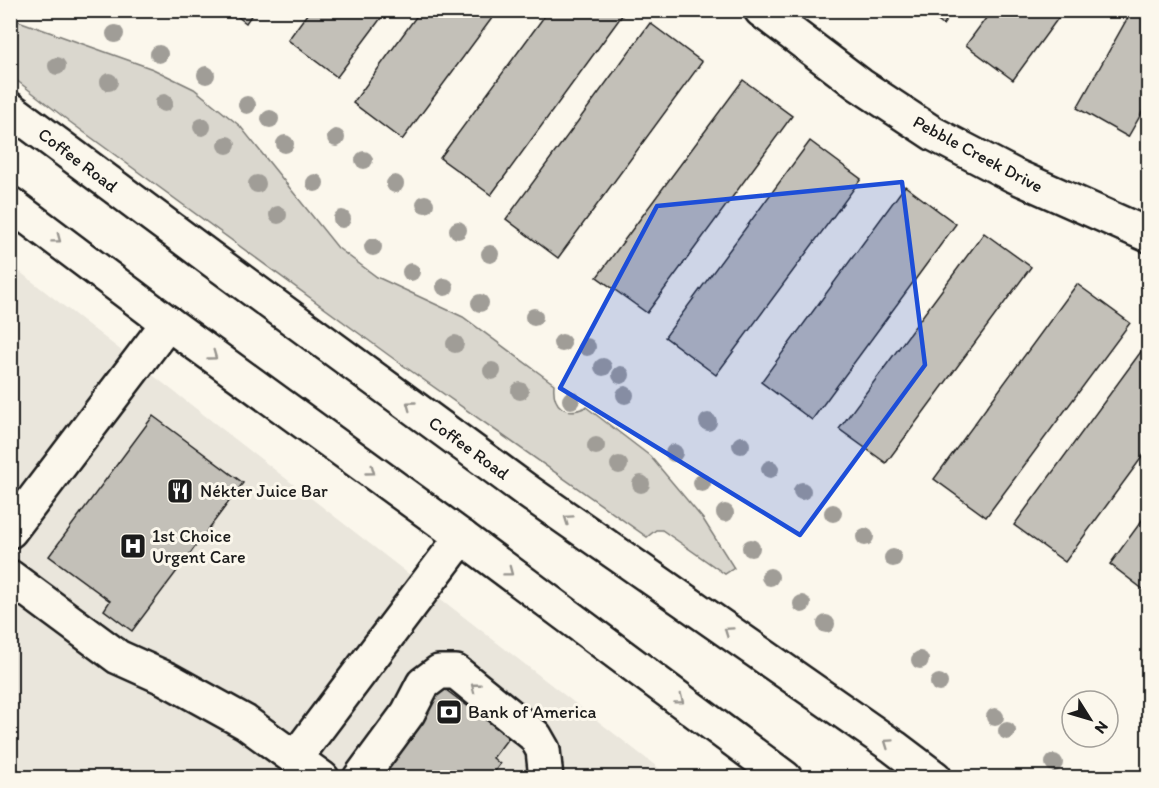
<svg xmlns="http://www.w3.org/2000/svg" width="1159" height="788" font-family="Itim,sans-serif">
<rect width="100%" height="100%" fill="#fbf7ec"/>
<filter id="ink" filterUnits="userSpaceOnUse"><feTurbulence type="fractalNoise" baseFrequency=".0167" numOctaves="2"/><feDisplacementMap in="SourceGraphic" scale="12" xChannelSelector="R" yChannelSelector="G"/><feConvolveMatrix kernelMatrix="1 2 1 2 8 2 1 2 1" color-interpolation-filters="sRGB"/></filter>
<g filter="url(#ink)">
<path fill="#eae6dc" d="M11,265L670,777H11Z"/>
<path fill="#dad7ce" stroke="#7b7a75" stroke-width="1.5" d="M10,18L153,69L194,89L240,126L338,248L377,277L463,317L554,384C552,406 565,417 586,407L650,456L703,519L734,568L725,574L662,530H656L647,537L394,359L70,122L11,76Z"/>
<path fill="#c3c0b8" stroke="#1c1c1c" stroke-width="1.5" d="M229,10H255L246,23Z
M310,10H387L337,77L288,40Z
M421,10H498L402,140L353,103Z
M549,10H626L491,195L440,158Z
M923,10H954L943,25Z
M992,10H1064L1013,80L966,45Z
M1132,10H1148V102L1128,137L1077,108Z
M650,23L702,62L558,258L506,219Z
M743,80L792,116L647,313L597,277Z
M810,141L861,179L716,375L665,337Z
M905,186L956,224L812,420L761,382Z
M984,233L1031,267L886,463L839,429Z
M1077,284L1130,323L986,517L934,479Z
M1148,342V449L1065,562L1014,525Z
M153,416L243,483L132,631L104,610L110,601L49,556Z
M1148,512V593L1110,564Z
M442,687L509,737L493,758L500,764L490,778H374Z"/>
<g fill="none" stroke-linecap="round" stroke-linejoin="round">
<defs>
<path id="minor" d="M761,10L860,85L934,134L1013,175L1148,235
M10,531L168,323
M10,577L118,657L167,679L245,722L322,778
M296,757L462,537
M360,778L408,713L423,684L439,672H456L535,736L543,750L546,778"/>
<path id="major" d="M10,109L214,261L527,491L894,747L935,778
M10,204L168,323L462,537L785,778"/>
</defs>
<use href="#minor" stroke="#1c1c1c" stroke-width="38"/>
<use href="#major" stroke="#1c1c1c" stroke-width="38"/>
<use href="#minor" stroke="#fbf7ec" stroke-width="33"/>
<use href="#major" stroke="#fbf7ec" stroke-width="33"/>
</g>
<g fill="#a09d97">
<circle cx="115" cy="34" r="9"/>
<circle cx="159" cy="54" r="9"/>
<circle cx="57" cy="66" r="9"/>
<circle cx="206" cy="75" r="9"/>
<circle cx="109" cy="82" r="9"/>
<circle cx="164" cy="103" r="9"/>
<circle cx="247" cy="105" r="9"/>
<circle cx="270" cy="119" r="9"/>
<circle cx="202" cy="127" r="9"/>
<circle cx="336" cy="138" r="9"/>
<circle cx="285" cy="144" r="9"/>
<circle cx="227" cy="145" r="9"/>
<circle cx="364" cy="160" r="9"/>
<circle cx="315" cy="183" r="9"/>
<circle cx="257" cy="184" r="9"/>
<circle cx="395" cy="184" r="9"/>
<circle cx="425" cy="204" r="9"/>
<circle cx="278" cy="215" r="9"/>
<circle cx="342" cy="219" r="9"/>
<circle cx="458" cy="230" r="9"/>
<circle cx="373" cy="247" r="9"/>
<circle cx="490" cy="254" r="9"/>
<circle cx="411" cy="272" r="9"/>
<circle cx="445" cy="287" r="9"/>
<circle cx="480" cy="303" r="9"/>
<circle cx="534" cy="317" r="9"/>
<circle cx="562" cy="343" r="9"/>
<circle cx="455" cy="344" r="9"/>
<circle cx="587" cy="347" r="9"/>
<circle cx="603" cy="367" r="9"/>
<circle cx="492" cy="371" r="9"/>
<circle cx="621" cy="375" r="9"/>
<circle cx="520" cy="391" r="9"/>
<circle cx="625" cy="395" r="9"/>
<circle cx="571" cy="400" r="9"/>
<circle cx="708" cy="422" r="9"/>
<circle cx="741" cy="445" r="9"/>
<circle cx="596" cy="446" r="9"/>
<circle cx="674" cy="453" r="9"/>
<circle cx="619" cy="465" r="9"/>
<circle cx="770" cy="469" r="9"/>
<circle cx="702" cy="483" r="9"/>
<circle cx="641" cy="484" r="9"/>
<circle cx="802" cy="491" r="9"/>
<circle cx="725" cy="513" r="9"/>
<circle cx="833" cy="513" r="9"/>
<circle cx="865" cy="537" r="9"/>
<circle cx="751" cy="548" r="9"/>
<circle cx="893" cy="558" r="9"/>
<circle cx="770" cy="577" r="9"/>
<circle cx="802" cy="604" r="9"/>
<circle cx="826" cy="624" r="9"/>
<circle cx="920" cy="660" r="9"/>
<circle cx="939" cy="683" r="9"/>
<circle cx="995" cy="717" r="9"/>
<circle cx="1007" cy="731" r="9"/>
<circle cx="1054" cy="763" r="9"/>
</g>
<defs><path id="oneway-chevron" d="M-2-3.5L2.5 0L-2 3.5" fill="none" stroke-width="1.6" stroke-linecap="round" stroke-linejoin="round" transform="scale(1.5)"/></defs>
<g stroke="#97948e">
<use href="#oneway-chevron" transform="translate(57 239) rotate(37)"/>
<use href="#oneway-chevron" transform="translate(213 356) rotate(36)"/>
<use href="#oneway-chevron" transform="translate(410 405) rotate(-144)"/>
<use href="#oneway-chevron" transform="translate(371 471) rotate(36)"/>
<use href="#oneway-chevron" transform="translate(568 519) rotate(-145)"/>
<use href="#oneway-chevron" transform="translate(509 572) rotate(37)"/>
<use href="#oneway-chevron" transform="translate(728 631) rotate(-145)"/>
<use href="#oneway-chevron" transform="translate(475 687) rotate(-142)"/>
<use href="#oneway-chevron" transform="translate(680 700) rotate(37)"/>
<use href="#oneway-chevron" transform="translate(888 743) rotate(-145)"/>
</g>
</g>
<path fill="#1d4ed8" fill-opacity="0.2" stroke="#1d4ed8" stroke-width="4.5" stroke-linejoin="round" d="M902,182L925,365L800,535L560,388L657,206Z"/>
<defs>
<symbol id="restaurant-square" viewBox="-11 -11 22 22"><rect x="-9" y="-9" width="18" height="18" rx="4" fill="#1c1c1c" stroke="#fbf7ec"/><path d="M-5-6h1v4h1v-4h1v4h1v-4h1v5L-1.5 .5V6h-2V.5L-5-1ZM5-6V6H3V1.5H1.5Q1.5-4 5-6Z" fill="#fff"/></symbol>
<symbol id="hospital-square" viewBox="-11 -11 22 22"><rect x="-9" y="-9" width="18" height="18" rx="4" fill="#1c1c1c" stroke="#fbf7ec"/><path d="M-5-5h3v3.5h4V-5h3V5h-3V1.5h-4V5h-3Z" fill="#fff"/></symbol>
<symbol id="bank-square" viewBox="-11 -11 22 22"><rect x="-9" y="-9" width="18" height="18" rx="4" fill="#1c1c1c" stroke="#fbf7ec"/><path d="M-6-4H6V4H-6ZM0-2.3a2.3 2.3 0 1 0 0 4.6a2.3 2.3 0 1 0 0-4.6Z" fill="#fff"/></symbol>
</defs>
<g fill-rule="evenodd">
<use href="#restaurant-square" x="165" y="476" width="30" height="30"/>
<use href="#hospital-square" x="118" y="531" width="30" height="30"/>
<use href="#bank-square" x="434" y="697" width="30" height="30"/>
</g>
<g text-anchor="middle" stroke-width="6" stroke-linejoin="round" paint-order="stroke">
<g font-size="18" fill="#1c1c1c" stroke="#fbf7ec">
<text transform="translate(978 154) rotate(28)" y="6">Pebble Creek Drive</text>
<text transform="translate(78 160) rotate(37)" y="6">Coffee Road</text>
<text transform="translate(469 448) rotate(36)" y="6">Coffee Road</text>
</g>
<g font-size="18" fill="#1c1c1c" stroke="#fbf7ec" text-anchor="start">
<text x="200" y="497">Nékter Juice Bar</text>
<text x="152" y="542">1st Choice<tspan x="152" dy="21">Urgent Care</tspan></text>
<text x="468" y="718">Bank of America</text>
</g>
</g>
<rect width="1159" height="788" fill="none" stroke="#fbf7ec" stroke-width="36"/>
<rect x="18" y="18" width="1123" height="752" fill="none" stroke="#1c1c1c" stroke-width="2" filter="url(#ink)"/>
<g transform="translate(1090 719) rotate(127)"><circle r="28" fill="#fbf7ec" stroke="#a29f99" stroke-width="1.5"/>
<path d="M0-4.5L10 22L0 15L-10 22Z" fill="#1c1c1c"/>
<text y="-9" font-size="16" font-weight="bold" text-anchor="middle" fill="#1c1c1c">N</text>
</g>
</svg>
